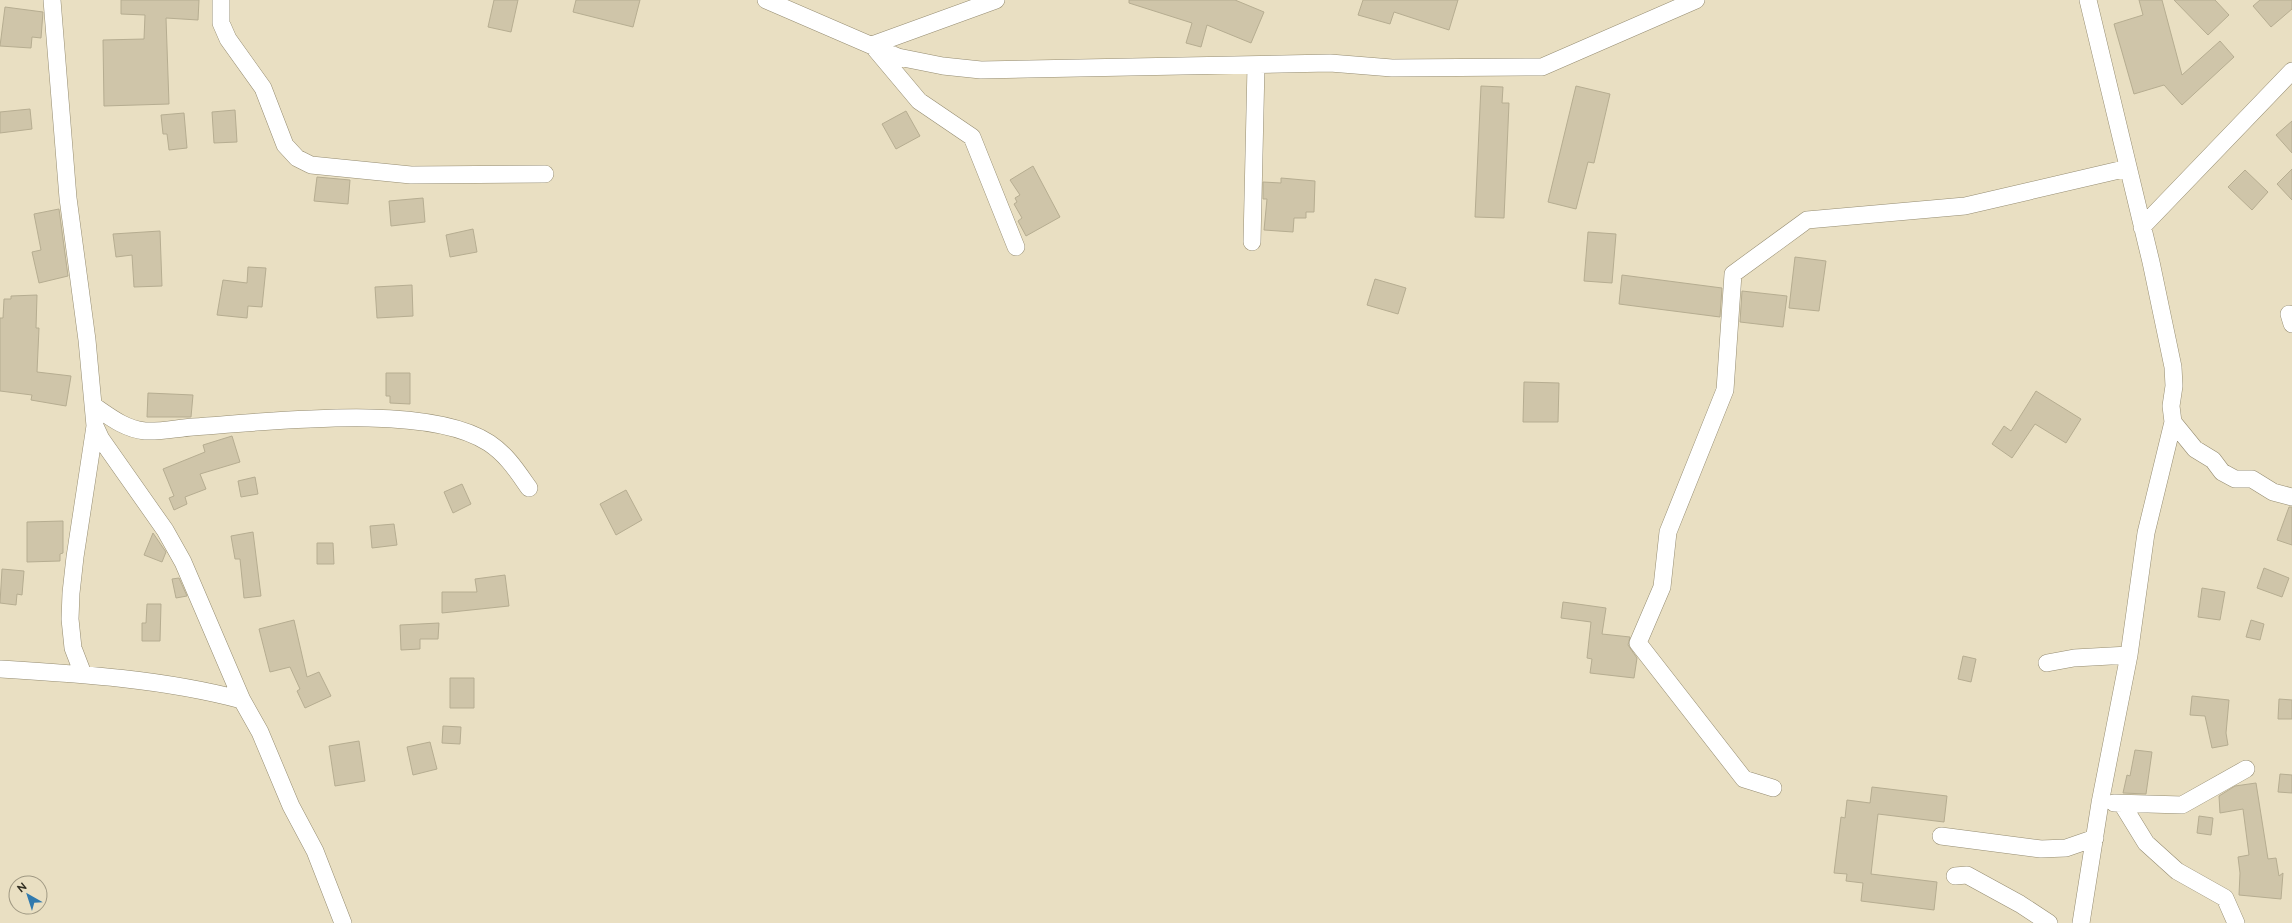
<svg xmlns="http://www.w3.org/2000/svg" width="2292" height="923" font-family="Raleway,sans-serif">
<rect width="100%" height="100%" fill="#e9dfc2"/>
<path fill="#cfc5a9" stroke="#b6ad91" d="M121,0H199L198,20L166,18L169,104L104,106L103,40L144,39L145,15L121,14Z
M494,0H518L511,32L488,27Z
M576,0H640L633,27L573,12Z
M1129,0H1235L1264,12L1251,43L1207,25L1201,47L1186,43L1192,23L1129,3Z
M1363,0H1458L1449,30L1394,12L1390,24L1358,15Z
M2139,0H2162L2182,75L2220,41L2234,57L2182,105L2164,85L2134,94L2114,24L2143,15Z
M2174,0H2215L2229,15L2208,35Z
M2260,0H2292V9L2271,27L2253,6Z
M5,7L43,12L41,38L32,37L31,48L0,46Z
M1481,86L1503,87L1502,103H1509L1504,218L1475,217Z
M1576,86L1610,94L1594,163L1588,162L1576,209L1548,202Z
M30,109L32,129L0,133V112Z
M235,110L237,142L214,143L212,112Z
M906,111L920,136L896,149L882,124Z
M184,113L187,148L169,150L167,134H163L161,115Z
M2292,121V153L2276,135Z
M1033,166L1060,217L1026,236L1018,221L1022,218L1014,204L1017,202L1015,198L1020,195L1010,180Z
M2292,169V200L2277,184Z
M2245,170L2268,192L2252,210L2228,187Z
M317,177L350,180L348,204L314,201Z
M1281,178L1315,181L1314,212H1306V218H1294L1293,232L1264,230L1267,199H1263V182L1281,183Z
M423,198L425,222L391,226L389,201Z
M59,209L68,276L39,283L32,252L41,250L34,214Z
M473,229L477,252L450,257L446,235Z
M160,231L162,286L134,287L132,255L116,257L113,234Z
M1588,232L1616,234L1612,283L1584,281Z
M1795,257L1826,261L1819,311L1789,308Z
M248,267L266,268L262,307L248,306L247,318L217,315L223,280L247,283Z
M1622,275L1722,288L1720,317L1619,304Z
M1375,279L1406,288L1398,314L1367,305Z
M412,285L413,316L377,318L375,287Z
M1742,291L1787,296L1783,327L1740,322Z
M37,295L36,328H39L37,372L71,376L66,406L31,400L32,395L0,391V318H3L4,299H11V296Z
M386,373H410V404L390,403V396H386Z
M1524,382L1559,383L1558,422H1523Z
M2036,391L2081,419L2066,443L2035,424L2012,458L1992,444L2004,426L2011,431Z
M148,393L193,395L191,417H147Z
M232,436L240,462L200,474L206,489L185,497L187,504L174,510L169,498L174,496L163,469L205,452L203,445Z
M255,477L258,494L241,497L238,481Z
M462,484L471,504L453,513L444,492Z
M626,490L642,520L616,535L600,504Z
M2289,507H2292V545L2277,540Z
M63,521V553L60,554V561L27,562V522Z
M394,524L397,545L372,548L370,526Z
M253,532L261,596L244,598L240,559H235L231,536Z
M153,533L166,552L162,562L144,555Z
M317,543H333L334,564H317Z
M2264,568L2289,578L2282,597L2257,588Z
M2,569L24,571L22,595L17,594L16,605L0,603Z
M505,575L509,606L442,613V592H477L475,579Z
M179,578L187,596L176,598L172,579Z
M2202,588L2225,592L2220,620L2198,617Z
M1563,602L1606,608L1602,634L1630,637L1628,645L1637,658L1634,678L1590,673L1592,659L1587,658L1591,622L1561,618Z
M147,604H161L160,641H142V623H146Z
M294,620L307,677L319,672L331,696L305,708L297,691L300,689L290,667L270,672L259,629Z
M2251,620L2264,624L2260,640L2246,637Z
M439,623L438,639H420V649L401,650L400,625Z
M1963,656L1976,659L1971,682L1958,679Z
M450,678H474V708H450Z
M2192,696L2229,700L2226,733L2228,745L2212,748L2205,716L2190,715Z
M2279,699L2292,700V719H2278Z
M443,726L461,727L460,744L442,743Z
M359,741L365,781L335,786L329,746Z
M430,742L437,769L413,775L407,747Z
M2135,750L2152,752L2146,794L2123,793L2127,775L2130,776Z
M2280,774L2292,775V793L2278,792Z
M2256,783L2268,859L2276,858L2279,876L2283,873L2281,899L2239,895L2240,873L2238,857L2249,855L2243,809L2220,813L2219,796L2235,786Z
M1872,787L1947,796L1944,822L1878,814L1871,874L1937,882L1934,910L1861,901L1863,883L1846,881L1847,874L1834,873L1841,817L1845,818L1847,800L1870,803Z
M2199,816L2213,818L2211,835L2197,833Z"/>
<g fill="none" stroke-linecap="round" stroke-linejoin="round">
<defs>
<path id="minor" d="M52,0L68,198L87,340L95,426L101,439L165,530L183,562L242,700
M221,0V23L228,39L263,88L285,145L297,158L311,165L411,175L545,174
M766,0L898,57L943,66L981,70L1330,63L1392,68L1542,67L1696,0
M996,0L872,45L919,101L972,137L1016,247
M2142,227L2292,71
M1252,242L1256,66
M2289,314L2292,324
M94,406C110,417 125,429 145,431C161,432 178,428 193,427C268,422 428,402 489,443C507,455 517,471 529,488
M2173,422L2195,449L2213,460L2222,472L2235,479H2252L2273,492L2292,497
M2047,663L2074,658L2129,655
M0,669C81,674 163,679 242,700L260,732L291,806L315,851L343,923
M83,674L73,648L70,619L71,593L75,557L95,426
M1773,788L1744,779L1638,643L1662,587L1668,532L1725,390L1733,274L1807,220L1965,206L2128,168
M2114,803L2182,805L2246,769
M2122,804L2146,843L2177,871L2225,898L2236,923
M1941,836L2041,849L2066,848L2095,838
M1955,876L1967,875L2020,904L2049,923
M2081,923L2100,803L2129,655L2146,533L2173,422L2171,406L2174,386L2173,367L2151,262L2088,0"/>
</defs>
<use href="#minor" stroke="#958c71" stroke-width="18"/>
<use href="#minor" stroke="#fff" stroke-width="17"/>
</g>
<g transform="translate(28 895) rotate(321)"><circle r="19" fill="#e9dfc2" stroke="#a09983"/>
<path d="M0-3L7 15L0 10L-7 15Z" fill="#317aae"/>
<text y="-6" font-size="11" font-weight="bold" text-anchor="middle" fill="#333024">N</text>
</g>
</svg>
